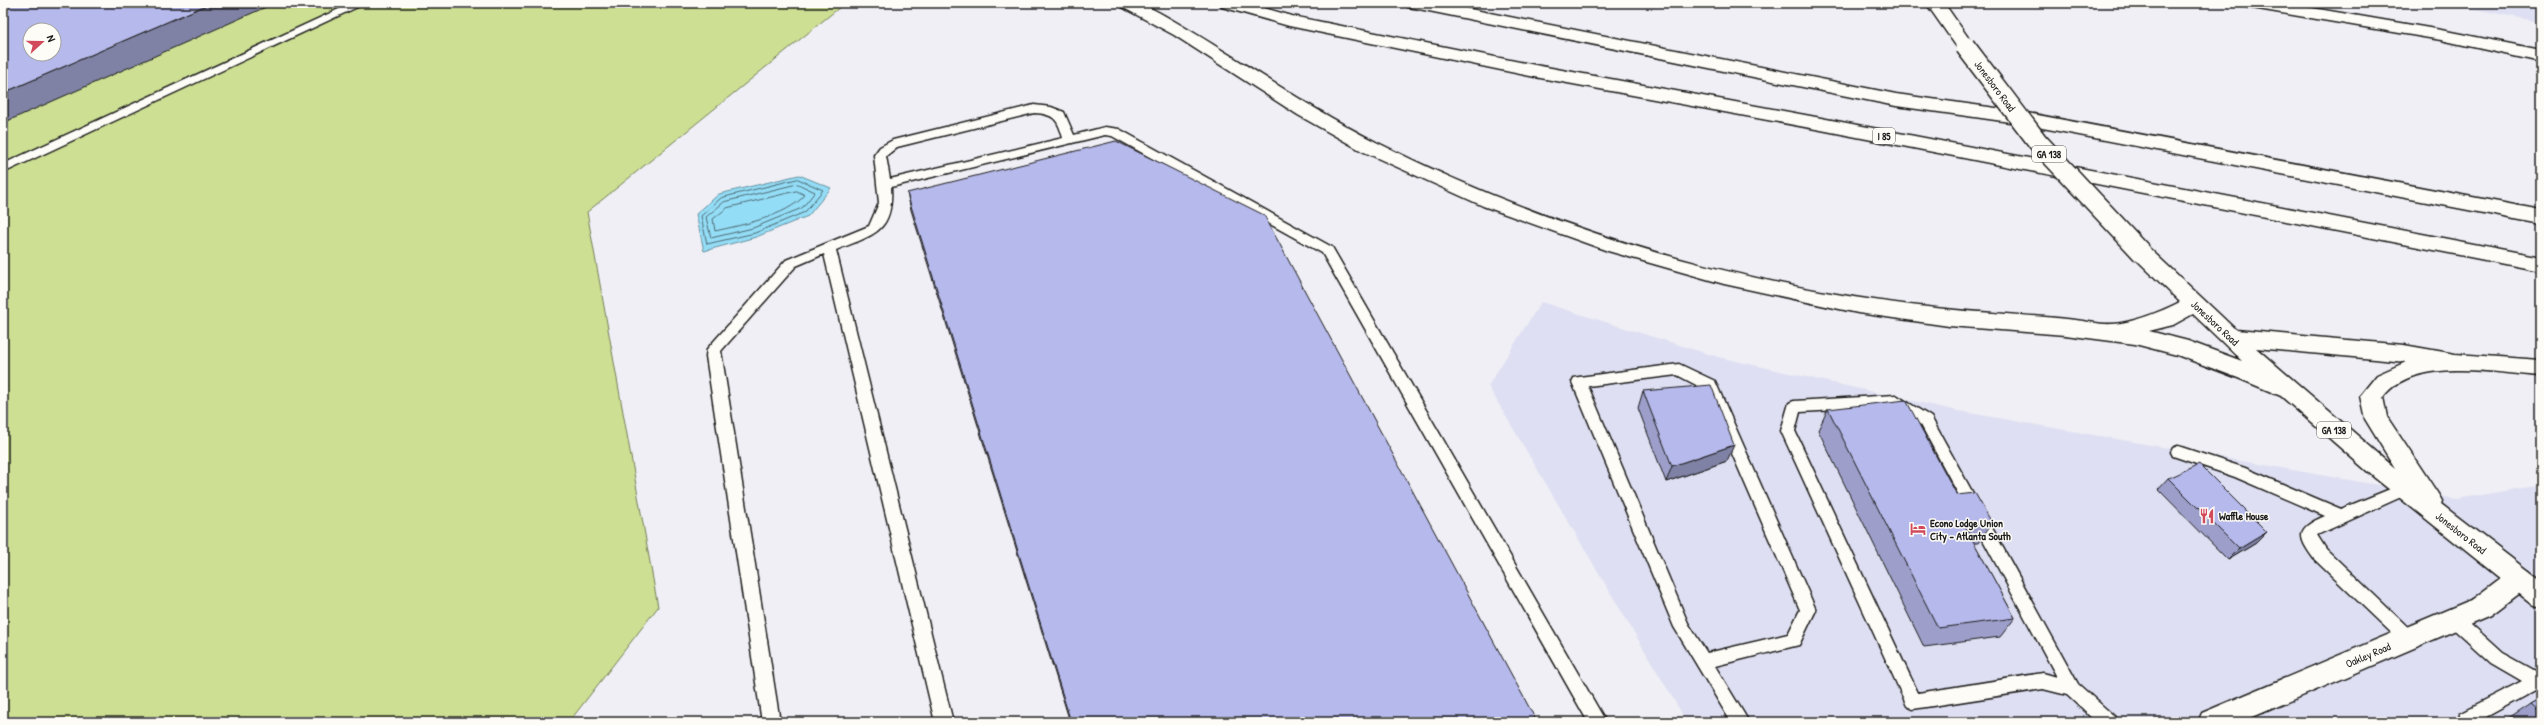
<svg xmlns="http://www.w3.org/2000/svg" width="2544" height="725" font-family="'Patrick Hand',sans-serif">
<rect width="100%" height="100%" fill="#efeff5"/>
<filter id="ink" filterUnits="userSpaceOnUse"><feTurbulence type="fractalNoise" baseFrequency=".025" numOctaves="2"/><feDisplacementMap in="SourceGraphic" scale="8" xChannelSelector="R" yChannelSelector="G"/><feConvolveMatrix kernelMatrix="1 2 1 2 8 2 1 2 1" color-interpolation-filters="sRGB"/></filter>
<g filter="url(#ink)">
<path fill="#dedff2" d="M2444,3H2541V23L2525,19Z
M1541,302L1718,357L1958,411L2457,499L2541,485V722H1687L1488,386Z"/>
<path fill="#cddf93" stroke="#747e58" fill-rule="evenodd" d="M3,3H845L587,212L658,607L569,722H3ZM30,30H54V54H30Z"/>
<path fill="#94ddf6" stroke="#64909f" d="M799,175L831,188L808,216L756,237L704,251L696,214L719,194Z"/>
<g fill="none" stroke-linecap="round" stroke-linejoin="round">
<path stroke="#4c6973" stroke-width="1" d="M798,179L823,190L805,212L755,233L707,244L701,216L721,198Z
M798,184L815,192L802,208L753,228L711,238L706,217L724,202Z
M797,191L805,195C787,216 742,225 715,231L713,219L727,208Z"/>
<defs>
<path id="lane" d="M352,3H366L3,173V164Z
M1034,105L1051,107L1064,112L1074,135L1105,127L1119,129L1332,247L1606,722H1588L1322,253L1112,136L1105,135L891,187C894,233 872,235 836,250L953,722H935L824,254L796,266L721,351L780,722H762L706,356L707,349L786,260L869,226L879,203L874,155L880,147L893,140ZM1034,113C1054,114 1058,119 1063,138L890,179L886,156L897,147Z
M1679,364L1715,381L1816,610L1799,645L1715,666L1749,722H1731L1674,627L1572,382L1574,378L1579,377ZM1677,375L1704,389L1800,610L1788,634L1707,653L1688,623L1588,386Z
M1896,395L1931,417L2078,684L2114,716L2117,722H2096L2067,695L2043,689L1913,709L1907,706L1781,431L1789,403L1794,401ZM1894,407L1921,425L2057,677L2043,673L1918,693L1795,431L1800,412Z
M2178,446L2245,468L2341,509L2400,485L2405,483L2410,485L2413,489L2410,493L2317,535L2326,549L2414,633L2416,638L2414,643L2408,645L2402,643L2314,559C2296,535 2297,528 2325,516L2235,477L2173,456L2171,452L2173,448Z
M2454,612L2460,614L2503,653L2541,674V691L2537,689L2477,722H2459L2460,713L2522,681L2491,663L2448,624L2446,619L2448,614Z"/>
<path id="street" d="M2519,568L2528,571L2531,579L2528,587L2491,615L2241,722H2198L2202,713L2473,599L2510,571Z"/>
<path id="highway" d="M1119,3H1141L1160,13C1233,54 1301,104 1376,142C1566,238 1781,298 1993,313C2020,315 2048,317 2075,320C2087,321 2101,325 2113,324C2135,322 2160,312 2180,302L2135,258L2132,253L2135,248L2142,246L2149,248L2236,330L2404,345L2455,354L2541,360V376C2496,373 2413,356 2383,397L2387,417L2438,494L2442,501L2441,504L2541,581V607L2532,604L2375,478L2281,396L2238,378L2177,355L2135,344L2065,335L1949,326L1858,313L1724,284L1608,251L1483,206L1362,151L1298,115L1174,35L1122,7ZM2193,314L2242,361L2188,341L2149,331L2173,325ZM2256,348L2406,362L2377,375L2360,396L2365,419L2395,468Z
M1219,3H1247L1292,16L1535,65L1821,118L2541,257V271L1821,130L1535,77L1289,26L1222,7Z
M1405,3H1440L1896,94L2017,111L2541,210V224L2017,123L1896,106L1414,8L1408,7Z
M1926,3H1944L1974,46L1971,50H1959Z
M2243,3H2283L2441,30L2541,50V62L2441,40L2252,8L2246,7Z"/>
</defs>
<use href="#lane" stroke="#1c1c1c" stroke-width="3"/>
<use href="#street" stroke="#1c1c1c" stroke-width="3"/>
<use href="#highway" stroke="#1c1c1c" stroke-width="3"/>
<use href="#lane" fill="#fdfcf7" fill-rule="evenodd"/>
<use href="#street" fill="#fdfcf7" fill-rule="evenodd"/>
<use href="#highway" fill="#fdfcf7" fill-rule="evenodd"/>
<defs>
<path id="highway-bridge" d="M1965,46L2038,142L2142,253"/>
</defs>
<use href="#highway-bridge" stroke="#1c1c1c" stroke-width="22" stroke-linecap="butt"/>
<use href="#highway-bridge" stroke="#fdfcf7" stroke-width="19"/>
</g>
<path fill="#9d9fca" stroke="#1c1c1c" d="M907,193L1537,722H1070L911,210Z
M1643,391L1727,461L1666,482L1638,408Z
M1828,409L1957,495L1992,523L1978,543H1974L2015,618L2000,637L1924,647L1818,430Z
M2168,478L2256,543L2228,560L2158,489Z
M2541,698V722H2503L2530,704Z"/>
<path fill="#7f82a4" stroke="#1c1c1c" d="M211,3H275L3,123V93Z
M1734,445L1727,461L1666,482L1672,466Z
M2267,532L2256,543L2228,560L2239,549Z"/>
<path fill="#b6b9eb" stroke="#1c1c1c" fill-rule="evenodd" d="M3,3H211L3,93ZM30,30H54V54H30Z
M1116,141L1264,215L1537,722H1071L907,193Z
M1711,385L1734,445L1672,466L1643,391Z
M1906,400L1957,495L1975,493L1992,523L1965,526L2015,618L1938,628L1828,409Z
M2199,464L2267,532L2239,549L2168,478Z
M2541,698V713L2530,704Z"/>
</g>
<defs>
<symbol id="restaurant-bare" viewBox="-9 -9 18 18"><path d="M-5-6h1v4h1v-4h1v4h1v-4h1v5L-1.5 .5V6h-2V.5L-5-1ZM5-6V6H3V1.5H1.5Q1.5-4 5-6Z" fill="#d1495b" stroke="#fdfcf7" stroke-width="2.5" paint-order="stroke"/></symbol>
<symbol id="hotel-bare" viewBox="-9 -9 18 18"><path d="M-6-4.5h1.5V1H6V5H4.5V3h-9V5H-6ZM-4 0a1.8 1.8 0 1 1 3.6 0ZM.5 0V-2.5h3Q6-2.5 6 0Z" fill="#d1495b" stroke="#fdfcf7" stroke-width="2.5" paint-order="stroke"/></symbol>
</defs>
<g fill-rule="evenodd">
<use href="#restaurant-bare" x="2196" y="505" width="22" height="22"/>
<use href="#hotel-bare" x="1907" y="518" width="22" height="22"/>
</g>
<g text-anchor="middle" stroke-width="3" stroke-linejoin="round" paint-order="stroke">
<g fill="#fdfcf7" stroke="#605f5e" stroke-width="1">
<rect x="1873" y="128" width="22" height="16" rx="3"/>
<rect x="2032" y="146" width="34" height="16" rx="3"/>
<rect x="2317" y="422" width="34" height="16" rx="3"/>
</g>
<g font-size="10" font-weight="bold" fill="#1c1c1c">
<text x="1884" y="140">I 85</text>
<text x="2049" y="158">GA 138</text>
<text x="2334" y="434">GA 138</text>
</g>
<g font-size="11" fill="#1c1c1c" stroke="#fdfcf7">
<text transform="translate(1995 86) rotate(53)" y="4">Jonesboro Road</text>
<text transform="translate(2215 323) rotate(43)" y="4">Jonesboro Road</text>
<text transform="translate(2461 533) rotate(38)" y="4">Jonesboro Road</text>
<text transform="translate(2368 655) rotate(-23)" y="4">Oakley Road</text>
</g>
<g font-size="11" font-weight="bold" fill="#1c1c1c" stroke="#fdfcf7" text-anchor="start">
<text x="2219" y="520">Waffle House</text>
<text x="1930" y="527">Econo Lodge Union<tspan x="1930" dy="13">City - Atlanta South</tspan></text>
</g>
</g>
<rect width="2544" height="725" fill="none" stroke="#fdfcf7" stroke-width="16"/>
<rect x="8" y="8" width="2528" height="709" fill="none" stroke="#1c1c1c" stroke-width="1.5" filter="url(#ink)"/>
<g transform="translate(42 42) rotate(69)"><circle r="19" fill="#fdfcf7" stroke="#a3a29f"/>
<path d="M0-3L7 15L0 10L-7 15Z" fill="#d1495b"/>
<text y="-6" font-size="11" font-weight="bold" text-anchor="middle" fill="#1c1c1c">N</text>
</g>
</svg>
